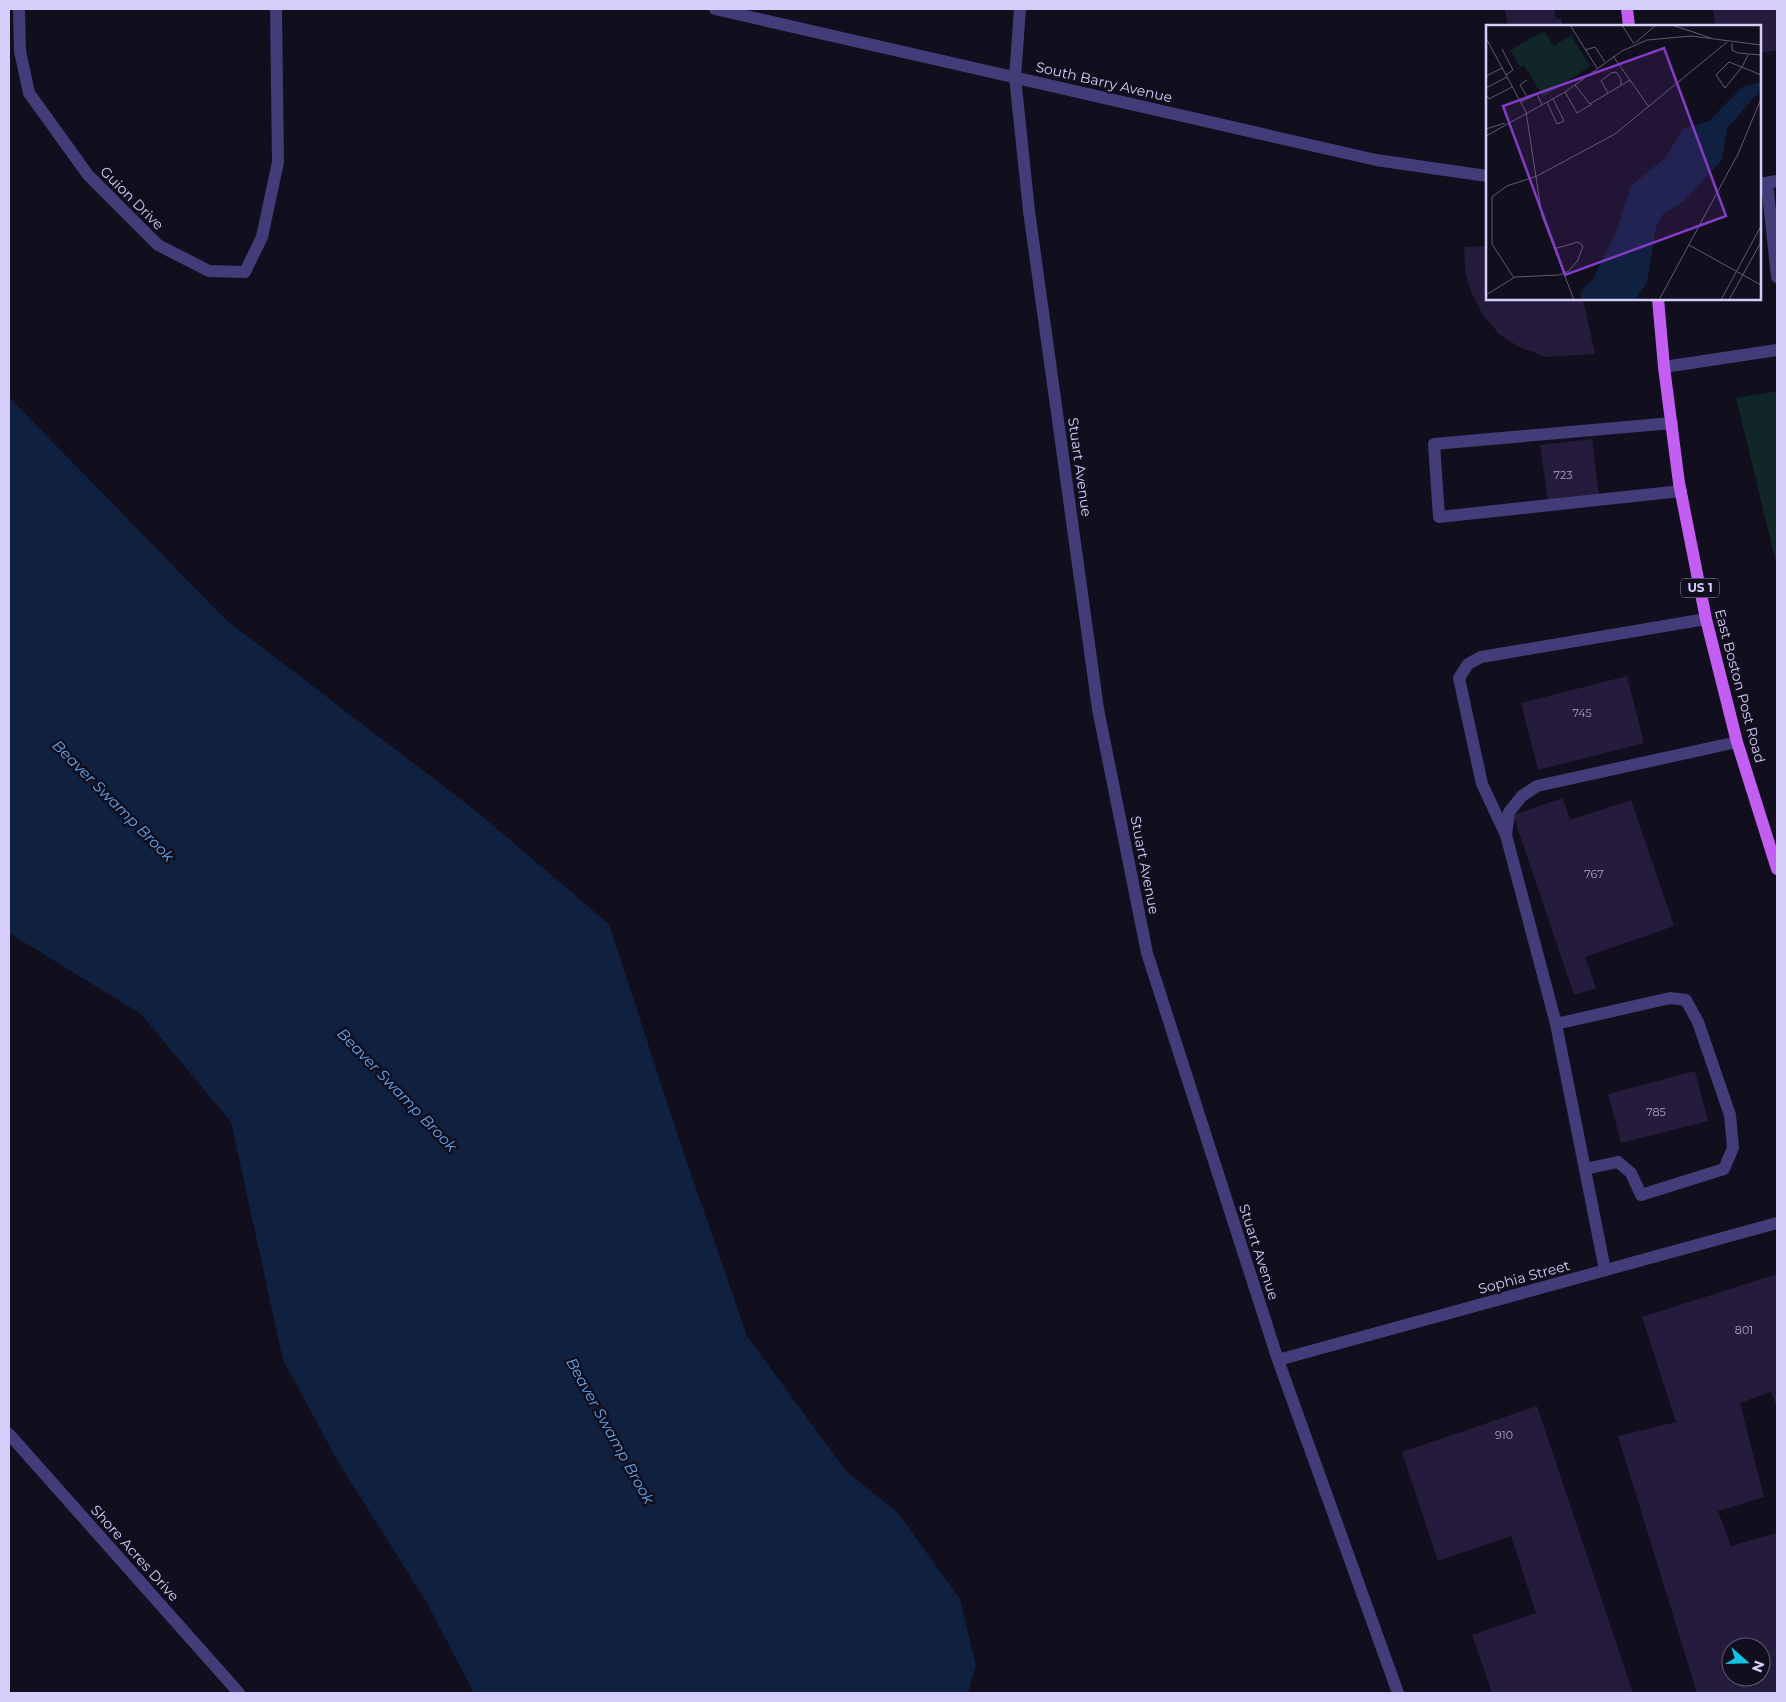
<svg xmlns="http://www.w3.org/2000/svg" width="1786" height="1702" font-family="Montserrat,sans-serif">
<rect width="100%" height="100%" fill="#110e1d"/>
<path fill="#112627" d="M1777,391V566L1736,398Z"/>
<path fill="#10203f" d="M9,397L225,619L476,811L609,924L679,1139L747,1336L846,1471L898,1513L960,1599L976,1665L968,1693H474L427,1603L337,1460L283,1360L231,1122L141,1014L9,933Z"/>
<path fill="#241b3d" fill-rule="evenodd" d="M1505,9H1554L1556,19L1561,18L1562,24L1558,25V26H1508Z
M1713,9H1777V50L1760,53V26H1715Z
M1487,246V299H1583L1595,354L1546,357L1519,347L1499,334L1483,315L1471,292L1465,271L1464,247Z
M1592,439L1599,495L1548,501L1540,445Z
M1627,676L1644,743L1538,770L1521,703Z
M1563,798L1570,820L1631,800L1674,926L1585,957L1596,988L1574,995L1513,815Z
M1695,1071L1708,1121L1621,1143L1608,1094Z
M1777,1274V1407L1771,1392L1740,1403L1764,1497L1718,1511L1731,1546L1777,1533V1693H1697L1618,1436L1676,1422L1642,1317ZM1731,1647H1761V1677H1731Z
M1537,1406L1633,1693H1492L1472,1635L1536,1613L1511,1536L1438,1561L1402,1452Z"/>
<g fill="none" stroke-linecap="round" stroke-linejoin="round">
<path stroke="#423c79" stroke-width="12" d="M1767,183L1777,277
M1664,367L1777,350
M1672,423L1434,444L1439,517L1681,491
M1506,835L1482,784L1459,678L1468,664L1481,657L1706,619
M1556,1024L1670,998L1686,1000L1698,1022L1730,1115L1733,1148L1724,1169L1641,1195L1631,1173L1618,1162L1585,1169
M1605,1270L1556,1024L1506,835L1509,812L1522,796L1537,786L1737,742"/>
<path stroke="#423c79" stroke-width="12" d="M19,9L20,51L29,93L88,175L158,245L209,271L245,272L262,237L278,162L276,9
M715,9L1376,160L1487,176
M1020,9L1015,77L1029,211L1098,709L1147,953L1278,1360L1398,1693
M1278,1360L1777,1223
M9,1434L239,1693"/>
<path stroke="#423c79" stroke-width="12" d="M1760,184L1777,181"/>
<path stroke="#c25ef2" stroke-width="12" d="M1627,9L1629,26
M1658,299L1664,367L1679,483L1706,619L1737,742L1777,869"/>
</g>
<g text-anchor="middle" stroke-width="5" stroke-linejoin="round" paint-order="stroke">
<g font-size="11" fill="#a9a1cc">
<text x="1563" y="479">723</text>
<text x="1582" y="717">745</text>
<text x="1594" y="878">767</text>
<text x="1656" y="1116">785</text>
<text x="1744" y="1334">801</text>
<text x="1504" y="1439">910</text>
</g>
<rect fill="#110e1d" stroke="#9a94b8" stroke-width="1" x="1681" y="578.5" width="38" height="19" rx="4"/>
<g font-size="12" font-weight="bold" fill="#d5cefb">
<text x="1700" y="592">US 1</text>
</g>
<g font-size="14" fill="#d5cefb" stroke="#110e1d">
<text transform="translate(1104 82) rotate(13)" y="5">South Barry Avenue</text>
<text transform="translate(132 198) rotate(45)" y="5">Guion Drive</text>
<text transform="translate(1080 467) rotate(82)" y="5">Stuart Avenue</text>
<text transform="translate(1740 686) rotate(75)" y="5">East Boston Post Road</text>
<text transform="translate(1145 865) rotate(79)" y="5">Stuart Avenue</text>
<text transform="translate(1259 1252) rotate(72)" y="5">Stuart Avenue</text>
<text transform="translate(1524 1277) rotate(-15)" y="5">Sophia Street</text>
<text transform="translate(135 1553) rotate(48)" y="5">Shore Acres Drive</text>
</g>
<g font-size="15" font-style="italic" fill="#64a9f3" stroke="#110e1d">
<text transform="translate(113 801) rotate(45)" y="5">Beaver Swamp Brook</text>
<text transform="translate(397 1090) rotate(46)" y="5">Beaver Swamp Brook</text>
<text transform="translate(610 1431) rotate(61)" y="5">Beaver Swamp Brook</text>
</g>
</g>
<g transform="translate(1486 25)">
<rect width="275" height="275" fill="#110e1d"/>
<path d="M58,6L68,21L85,10L104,41L57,72L38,40L34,42L24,25Z" fill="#112627"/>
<path d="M275,57V65L241,103L236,135L198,176L177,189L170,202L161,258L149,275H95V266L107,254L130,207L145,161L179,133L197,104L223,96L256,62Z" fill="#10203f"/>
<path fill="none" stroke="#5f5b76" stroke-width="1" d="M84,0L111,43M136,0L148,19M186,0L225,13M0,13L40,87L56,191L88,275M149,18L170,0M246,18V25L252,28L275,30M16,24L27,45L20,50M99,25L109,22L119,37M262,30L256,42L275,50M127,31L163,82M243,37L256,42L239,63L230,50ZM0,51L16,43M41,55L34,60L42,73M89,60L104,79L144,55M0,63L21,52M79,67L91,88L106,79M122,68L115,56L125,48L130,47L135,54V60M0,69L3,74L26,62M35,77L51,69L56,80M61,77L71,99L78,96L67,74M0,104L19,98M0,111L79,67L136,26L161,15L205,11L275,20M6,172L21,161L51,151L129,109L241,17M6,172V219L28,253M203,220L275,260M0,270L29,252L73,250L83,246L92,235L97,221L92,217L68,224M173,275L252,129L275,74M235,275L275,201M243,275L275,217"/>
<path fill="#843cc5" fill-opacity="0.15" stroke="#843cc5" stroke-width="2.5" d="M178,23L240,191L79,250L17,81Z"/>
<rect width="275" height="275" fill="none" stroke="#d5cefb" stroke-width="2.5"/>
</g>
<rect width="1786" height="1702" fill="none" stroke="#d5cefb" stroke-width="20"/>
<g transform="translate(1746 1662) rotate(110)"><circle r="24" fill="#110e1d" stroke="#5f5b76"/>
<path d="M0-4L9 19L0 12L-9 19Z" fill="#12c3e3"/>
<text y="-8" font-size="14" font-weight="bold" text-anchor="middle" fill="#d5cefb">N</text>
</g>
</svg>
